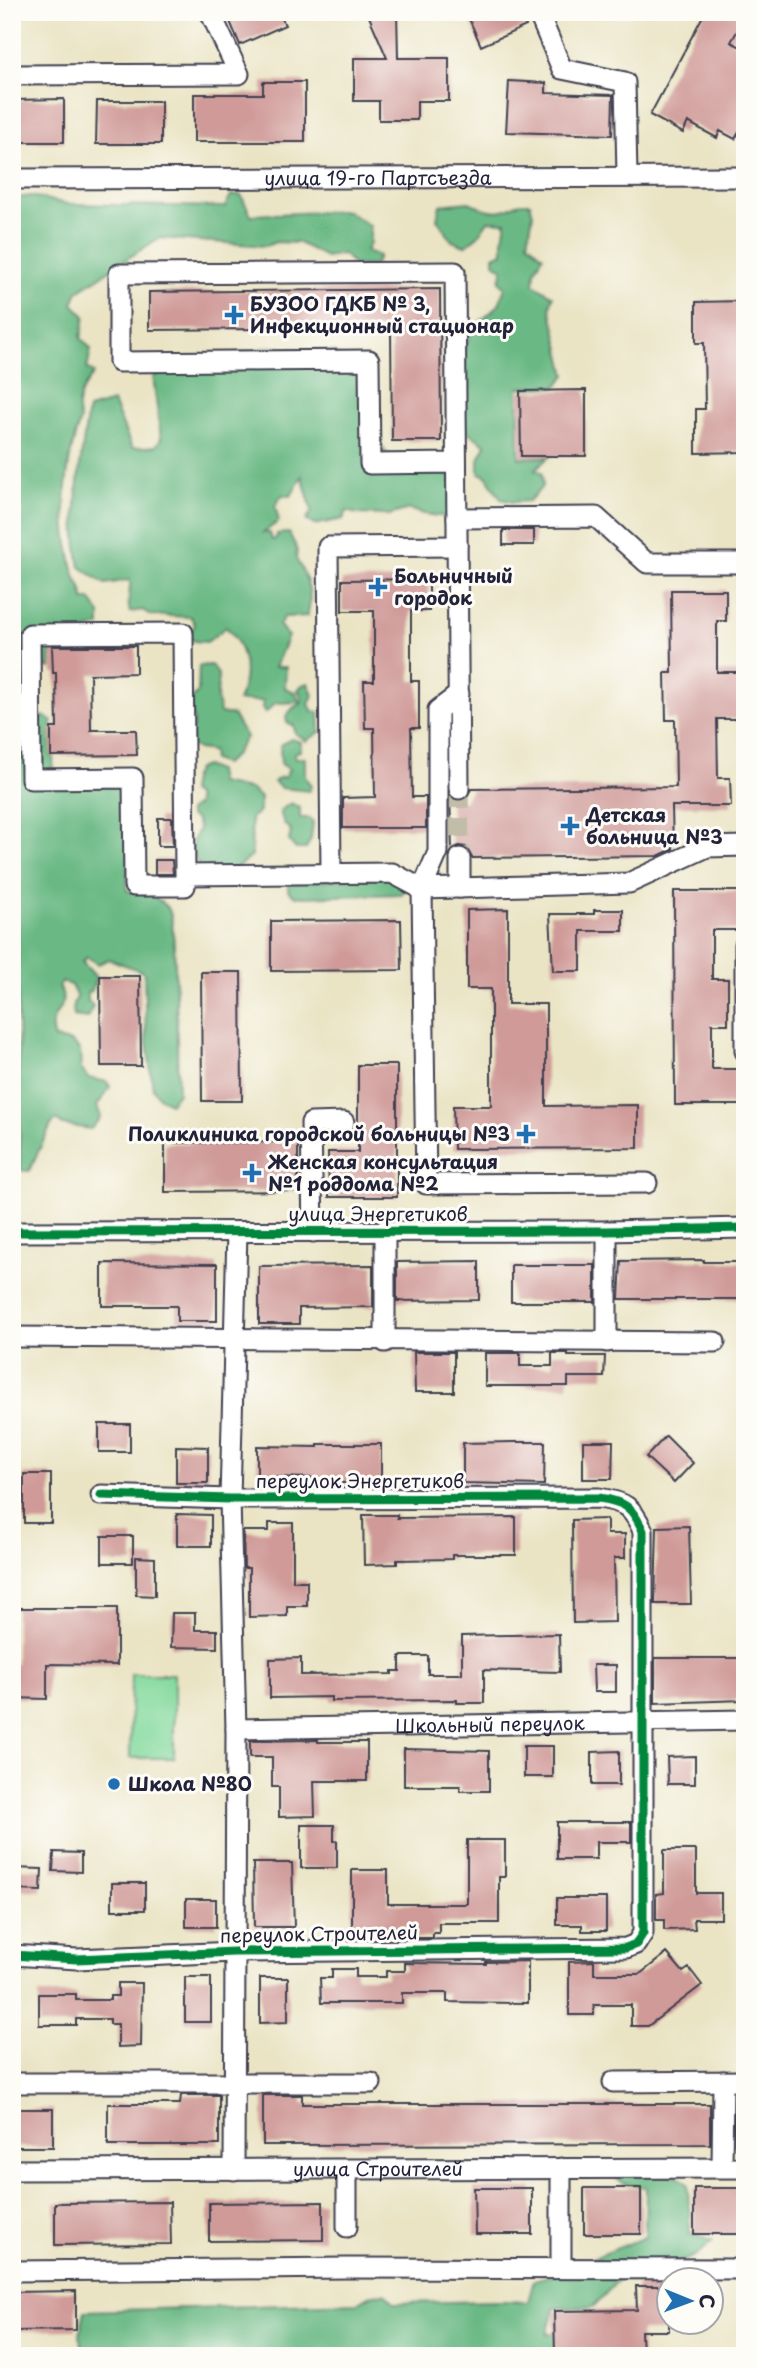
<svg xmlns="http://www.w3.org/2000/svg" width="757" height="2368" font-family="'Playpen Sans',sans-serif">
<rect width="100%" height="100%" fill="#fdfcf7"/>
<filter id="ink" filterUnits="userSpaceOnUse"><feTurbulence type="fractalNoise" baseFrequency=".0143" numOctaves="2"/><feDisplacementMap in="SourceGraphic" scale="14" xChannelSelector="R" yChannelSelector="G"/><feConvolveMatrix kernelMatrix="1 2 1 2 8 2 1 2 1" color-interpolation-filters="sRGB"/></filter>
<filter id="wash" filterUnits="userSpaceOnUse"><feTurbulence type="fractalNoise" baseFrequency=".00686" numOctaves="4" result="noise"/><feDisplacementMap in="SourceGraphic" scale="28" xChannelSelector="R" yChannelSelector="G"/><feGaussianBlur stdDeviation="1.57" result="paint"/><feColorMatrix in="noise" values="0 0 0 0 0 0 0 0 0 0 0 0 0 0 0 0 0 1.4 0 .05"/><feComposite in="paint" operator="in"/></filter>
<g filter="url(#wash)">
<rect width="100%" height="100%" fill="#eae4c5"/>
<path fill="#83d99d" stroke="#527e6c" stroke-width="2" d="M131,1674H174V1758H130Z"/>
<path fill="#6ab984" stroke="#466e60" stroke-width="2" d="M231,195H241L251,215L347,211L370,226V243L366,251L379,256L374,266L354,265L343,254L326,257L299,243L276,242L266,246L159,238L78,291L73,304L85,316L81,338L91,349L87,369L94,373C84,387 73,401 80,420C66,461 60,511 70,554C71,561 73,569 75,575C79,586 83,587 84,600H91L100,614V626L51,641L50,668C9,657 14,642 12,605V202L16,198L31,196L67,204L225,207Z
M469,202C480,207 492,213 503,210C516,207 512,202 530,203L533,214L528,242L543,256L535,270L534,284L553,296L550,307L566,375L556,387L518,388L519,458L549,457L534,470L542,472L543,486L529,501L513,502L501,499L486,476L479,473V459L486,445L464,429V350L473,328L499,305L505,287L500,281L503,269L494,263V256L503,252V238L506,222L488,221L478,236L465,246L452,241L437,219L440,205Z
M269,347L335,352L351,369L363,372L365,396L380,412C380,424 377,441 385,451C394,463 436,468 451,472L453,510L447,517L424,514L409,509L389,515L357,514L347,511L343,519L314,525L306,520L312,511L302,476L291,496L282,495L275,506L279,521L263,533H270L272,540L276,539L277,534L289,533L297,549L296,559C307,576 314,597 307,616L284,617L279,625L288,636L275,667H286L285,688L295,692L300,702L275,703L266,712L262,708L263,701H238C250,674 246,647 226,627L207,642L194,641L188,636L195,625L191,617L149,615L143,610L130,612C126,602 131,592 130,580L105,584L80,567C69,514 81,463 88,409L113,402L132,448L156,446L161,439L153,376L234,354Z
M211,665L218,674L217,700L220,713L233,715L246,737L234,756L224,764L213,760L212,751L198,749L191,745V732L194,723L189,702L198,692L199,666Z
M308,683L313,695L309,704L313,712H319L320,732L306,741L295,733L294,726L287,723L286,716L294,707L301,704L302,698L298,690L302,685Z
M24,707L35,720L43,716L52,721L51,756H54L52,770L131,781L127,891C146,894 156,894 169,910C177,920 177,1068 178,1093L170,1103L160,1098L153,1089L146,1033L144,972L109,959L98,964L87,957L82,962L96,977L92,991L87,992V1000L93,1006L88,1018L74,1016L73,1004L77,998L71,985L63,982L59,986C72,1010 44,1012 54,1039L71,1042L80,1050L81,1069L88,1078L107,1082L110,1087L97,1106L101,1117L91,1129L63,1125L56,1120L51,1125L29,1171L20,1170L14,708Z
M291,739L301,742L300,751L294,753L295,758H305V776L311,786L309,791L281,788L274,782L279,778L285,777L289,769L281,764L280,745Z
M205,766L217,771L219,783L252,790L260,798L259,812L251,818L252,856L236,868L201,869C193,856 188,843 199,829L196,820L189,816V811L197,805L196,796L190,792L192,779L197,769Z
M291,803L300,808V818H309L313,822L311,839L306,849H296L289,841L291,830L284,824L280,811Z
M391,876L407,889L401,894L303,897L294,896L288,890L289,883Z
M624,2174L677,2175L688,2184L690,2234L712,2241L699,2254L681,2262L623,2275L593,2307L554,2308L547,2334L580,2332L557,2356H85L79,2336L85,2311L357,2303L373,2294L385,2293L395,2303L500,2301L528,2302L534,2280L555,2274L645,2237L646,2187L625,2184L617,2179Z"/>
<g id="blocks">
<path fill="#cf9a98" d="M226,12H279L285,25L240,45Z
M367,12H397L398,58H449V101H417V120H379V101H354V58H387Z
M466,12H520L526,26L481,46Z
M705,12H745V17L731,42L745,49V122L735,139L720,131L717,138L688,122L683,133L650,115Z
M509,81L546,83V93L613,95L612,135L506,132Z
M263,82H305V142H194V94H263Z
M64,99V142H12V100Z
M97,101H161V144H96Z
M440,289L441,441H392L391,328L149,330V292Z
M745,301V345H739L740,410H745V452L696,453V409H705L704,343H696V302Z
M586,390V456H521L520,391Z
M503,530H534V545H503Z
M429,579V611H411V681H419V728H411L412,797H426V828H343V798L375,797L374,728H365L364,681H374V611H342V580Z
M671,590H726V621H717V672H745V719H717L718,778H730L731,806H672L673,849L658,856L472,858L466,847L459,846L452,849L450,797L458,801L465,800L471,789L676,787L675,720H666L665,673H672Z
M52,646H136V673L90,674L91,730H136L137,755L51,756V728H57L56,673H53Z
M158,818H172L173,846H158Z
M155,860H172L173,874H155Z
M674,891H745V930H712V979H728V1024H712V1069H745V1105H675Z
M508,909V1004H546V1106L638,1105V1148L454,1149L453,1106H491V989H467V910Z
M594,910H623V931H581V971H553L550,914H594Z
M401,920L402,970L271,971V921Z
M201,972H241L242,1101H202Z
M100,976H140L141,1066H101Z
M358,1065H397V1197H329L328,1152H358Z
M298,1142V1191L165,1192V1143Z
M704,1260V1262H745V1299H619L621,1261Z
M479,1261V1300L397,1301V1262Z
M102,1263L217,1264V1321H177V1306H102Z
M373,1265V1307L299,1308V1324H259V1266Z
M511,1265H595V1302H511Z
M414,1352H454V1392H415Z
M485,1353H520V1366H552V1353H568V1356H605L604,1377H568V1386H485Z
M99,1424H130V1452H99Z
M666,1436L693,1463L674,1483L646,1457Z
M583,1441H613L612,1479H583Z
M513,1442H545L544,1485L463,1483V1443Z
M318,1444H381V1483H318V1478L257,1477V1446L318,1447Z
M176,1446L208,1447V1483H176Z
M24,1474H51V1523H24Z
M177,1514L211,1515V1546H177Z
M363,1515H397V1518L516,1517V1555H452V1559L397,1560V1564L364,1565Z
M607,1519V1534H625V1558H614L615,1622L573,1623L572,1520Z
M269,1523H293V1581H307V1606H287V1616L249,1617V1568H244L243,1531H269Z
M689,1526L691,1604H655L657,1527Z
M102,1536H133V1563H102Z
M136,1557L155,1558V1596L136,1595Z
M16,1608H117V1665L47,1664V1699L12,1698V1664H16Z
M172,1613H195V1630H217V1648L171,1647Z
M559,1634L560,1672L484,1670V1703H457V1700L331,1701V1697L270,1698V1659L301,1658V1675L392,1674V1671H400V1656H428V1674H462V1636Z
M655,1658H745V1700L655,1703Z
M593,1665H616V1692H594Z
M318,1740V1742H367V1781H314L315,1816L279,1817V1787H272V1757H250V1741Z
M524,1746H553V1777H524Z
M404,1749L489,1751V1791H460V1786H404Z
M619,1751V1785H592V1752Z
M695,1756V1784H668L667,1757Z
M557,1822H631V1842H596V1859H557Z
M301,1825H334V1841H337V1868H301Z
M467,1840H505V1877H499V1923H439V1933H433V1938H409V1927L369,1928V1936H352V1870H388V1904H467Z
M664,1850H696V1893H721V1919H694L695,1929L664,1930V1920H656V1894L664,1893Z
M54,1852L81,1853V1872L53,1871Z
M253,1863H292L294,1927H254Z
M12,1868L42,1869L41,1891L12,1890Z
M112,1883H145V1910H112Z
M557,1898H606V1931H582V1925H557Z
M186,1899H216V1927H186Z
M667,1953L683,1972L689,1968L702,1985L648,2026H631V2005H594V2015H569V1962L594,1961V1974H640Z
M528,1961V2003L447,2002V1993H402V2003H321L320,1978H332V1969H356V1977H386V1971H405V1963L486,1964V1962Z
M185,1977H211V2022H185Z
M260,1978H288V2022L260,2023Z
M118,1983H142L141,2046L118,2047V2024H110V2019H76V2025H39V1994H76V2000H110V1996H118Z
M181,2095H219V2145H108V2104H180Z
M263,2095H302V2104H710V2144L263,2145Z
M735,2104H745V2144H735Z
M12,2109H53V2147H12Z
M474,2188H532V2234H475Z
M584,2188H641V2234H584Z
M694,2188H745V2234H694Z
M170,2202L171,2244L55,2245V2203Z
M323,2202V2240L209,2241V2203Z
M636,2286H669V2331H641L642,2356H555L554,2311L637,2310Z
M76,2291V2330L12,2331V2292Z"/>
</g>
</g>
<g filter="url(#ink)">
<use href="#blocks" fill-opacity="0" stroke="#403f50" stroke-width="2"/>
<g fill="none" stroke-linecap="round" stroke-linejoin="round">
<path stroke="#c2bda9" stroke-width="19" stroke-dasharray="19 10" stroke-linecap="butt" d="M459,789L460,858"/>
<defs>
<g id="minor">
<path d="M538,12L562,69L625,82L627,176"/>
<path d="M12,75L239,74L210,12"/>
<path id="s1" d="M12,179L745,177"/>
<path d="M456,463L370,464L369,360L119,362V274L455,272L459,789"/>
<path d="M457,518L596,517L647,563H745"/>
<path d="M459,694L438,710V852L422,889L426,1184L647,1183"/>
<path d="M460,858V888"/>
<path d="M331,874L328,547L457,546"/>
<path d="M185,875L183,633L30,634L31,779L133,778L134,886H185V875L392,873L422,889L629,883L707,847L745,846"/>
<path d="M745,945V1051"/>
<path d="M385,1230V1342"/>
<path d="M607,1231V1342"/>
<path d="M12,1232L607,1231L745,1228"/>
<path d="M313,1232L311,1123L344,1122"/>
<path d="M12,1337L715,1342"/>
<path id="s2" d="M236,1729L745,1720"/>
<path d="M12,1955L77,1959L234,1952L626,1948L636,1944L643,1933V1531C632,1506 625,1502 599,1498L230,1499L101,1495"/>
<path d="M613,2082L745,2081"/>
<path d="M12,2083H371"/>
<path d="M722,2167L723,2081"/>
<path d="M561,2168V2268"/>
<path id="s3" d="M12,2170L745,2168"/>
<path d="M234,2170L236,1729L230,1499L237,1232"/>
<path d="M347,2227V2170"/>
<path d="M12,2271L347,2268L745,2269"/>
</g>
</defs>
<use href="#minor" stroke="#403f50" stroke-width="23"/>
<use href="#minor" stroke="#fff" stroke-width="19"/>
<defs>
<path id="cycleway" d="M12,1232L607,1231L745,1228
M12,1955L77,1959L234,1952L626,1948L636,1944L643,1933V1531C632,1506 625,1502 599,1498L230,1499L101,1495"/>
</defs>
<use href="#cycleway" stroke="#fdfcf7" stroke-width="13"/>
<use href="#cycleway" stroke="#00873e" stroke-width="9"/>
</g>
</g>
<g fill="#1f6fb2" stroke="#fdfcf7" stroke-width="2.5">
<path d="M230.5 304.5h7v7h7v7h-7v7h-7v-7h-7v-7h7z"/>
<path d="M374.5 576.5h7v7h7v7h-7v7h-7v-7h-7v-7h7z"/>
<path d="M566.5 815.5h7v7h7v7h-7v7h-7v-7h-7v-7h7z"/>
<path d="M522.5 1123.5h7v7h7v7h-7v7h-7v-7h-7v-7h7z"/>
<path d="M248.5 1162.5h7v7h7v7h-7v7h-7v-7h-7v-7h7z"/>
<circle cx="114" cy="1784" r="7"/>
</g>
<g text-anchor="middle" stroke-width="6" stroke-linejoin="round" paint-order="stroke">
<g font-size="19" fill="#22223b" stroke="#fdfcf7">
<text dy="7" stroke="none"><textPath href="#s1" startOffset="366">улица 19-го Партсъезда</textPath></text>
<text x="378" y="1221">улица Энергетиков</text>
<text x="360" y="1488">переулок Энергетиков</text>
<text dy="7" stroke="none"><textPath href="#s2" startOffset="254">Школьный переулок</textPath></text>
<text transform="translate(319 1934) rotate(-1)" y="7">переулок Строителей</text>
<text dy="7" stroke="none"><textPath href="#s3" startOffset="366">улица Строителей</textPath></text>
</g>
<g font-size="19" font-weight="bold" fill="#22223b" stroke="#fdfcf7" text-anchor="start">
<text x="250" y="311">БУЗОО ГДКБ № 3,<tspan x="250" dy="22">Инфекционный стационар</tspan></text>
<text x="394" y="583">Больничный<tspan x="394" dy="22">городок</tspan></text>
<text x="586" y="822">Детская<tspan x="586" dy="22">больница №3</tspan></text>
<text x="510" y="1141" text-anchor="end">Поликлиника городской больницы №3</text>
<text x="268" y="1169">Женская консультация<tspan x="268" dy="22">№1 роддома №2</tspan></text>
<text x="128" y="1791">Школа №80</text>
</g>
</g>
<rect width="757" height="2368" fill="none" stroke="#fdfcf7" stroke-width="42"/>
<g transform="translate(690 2301) rotate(91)"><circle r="33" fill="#fdfcf7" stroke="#a5a5ac" stroke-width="2"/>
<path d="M0-5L12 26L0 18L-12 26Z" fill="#1f6fb2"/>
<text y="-10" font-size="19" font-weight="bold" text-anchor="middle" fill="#22223b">С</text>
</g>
</svg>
